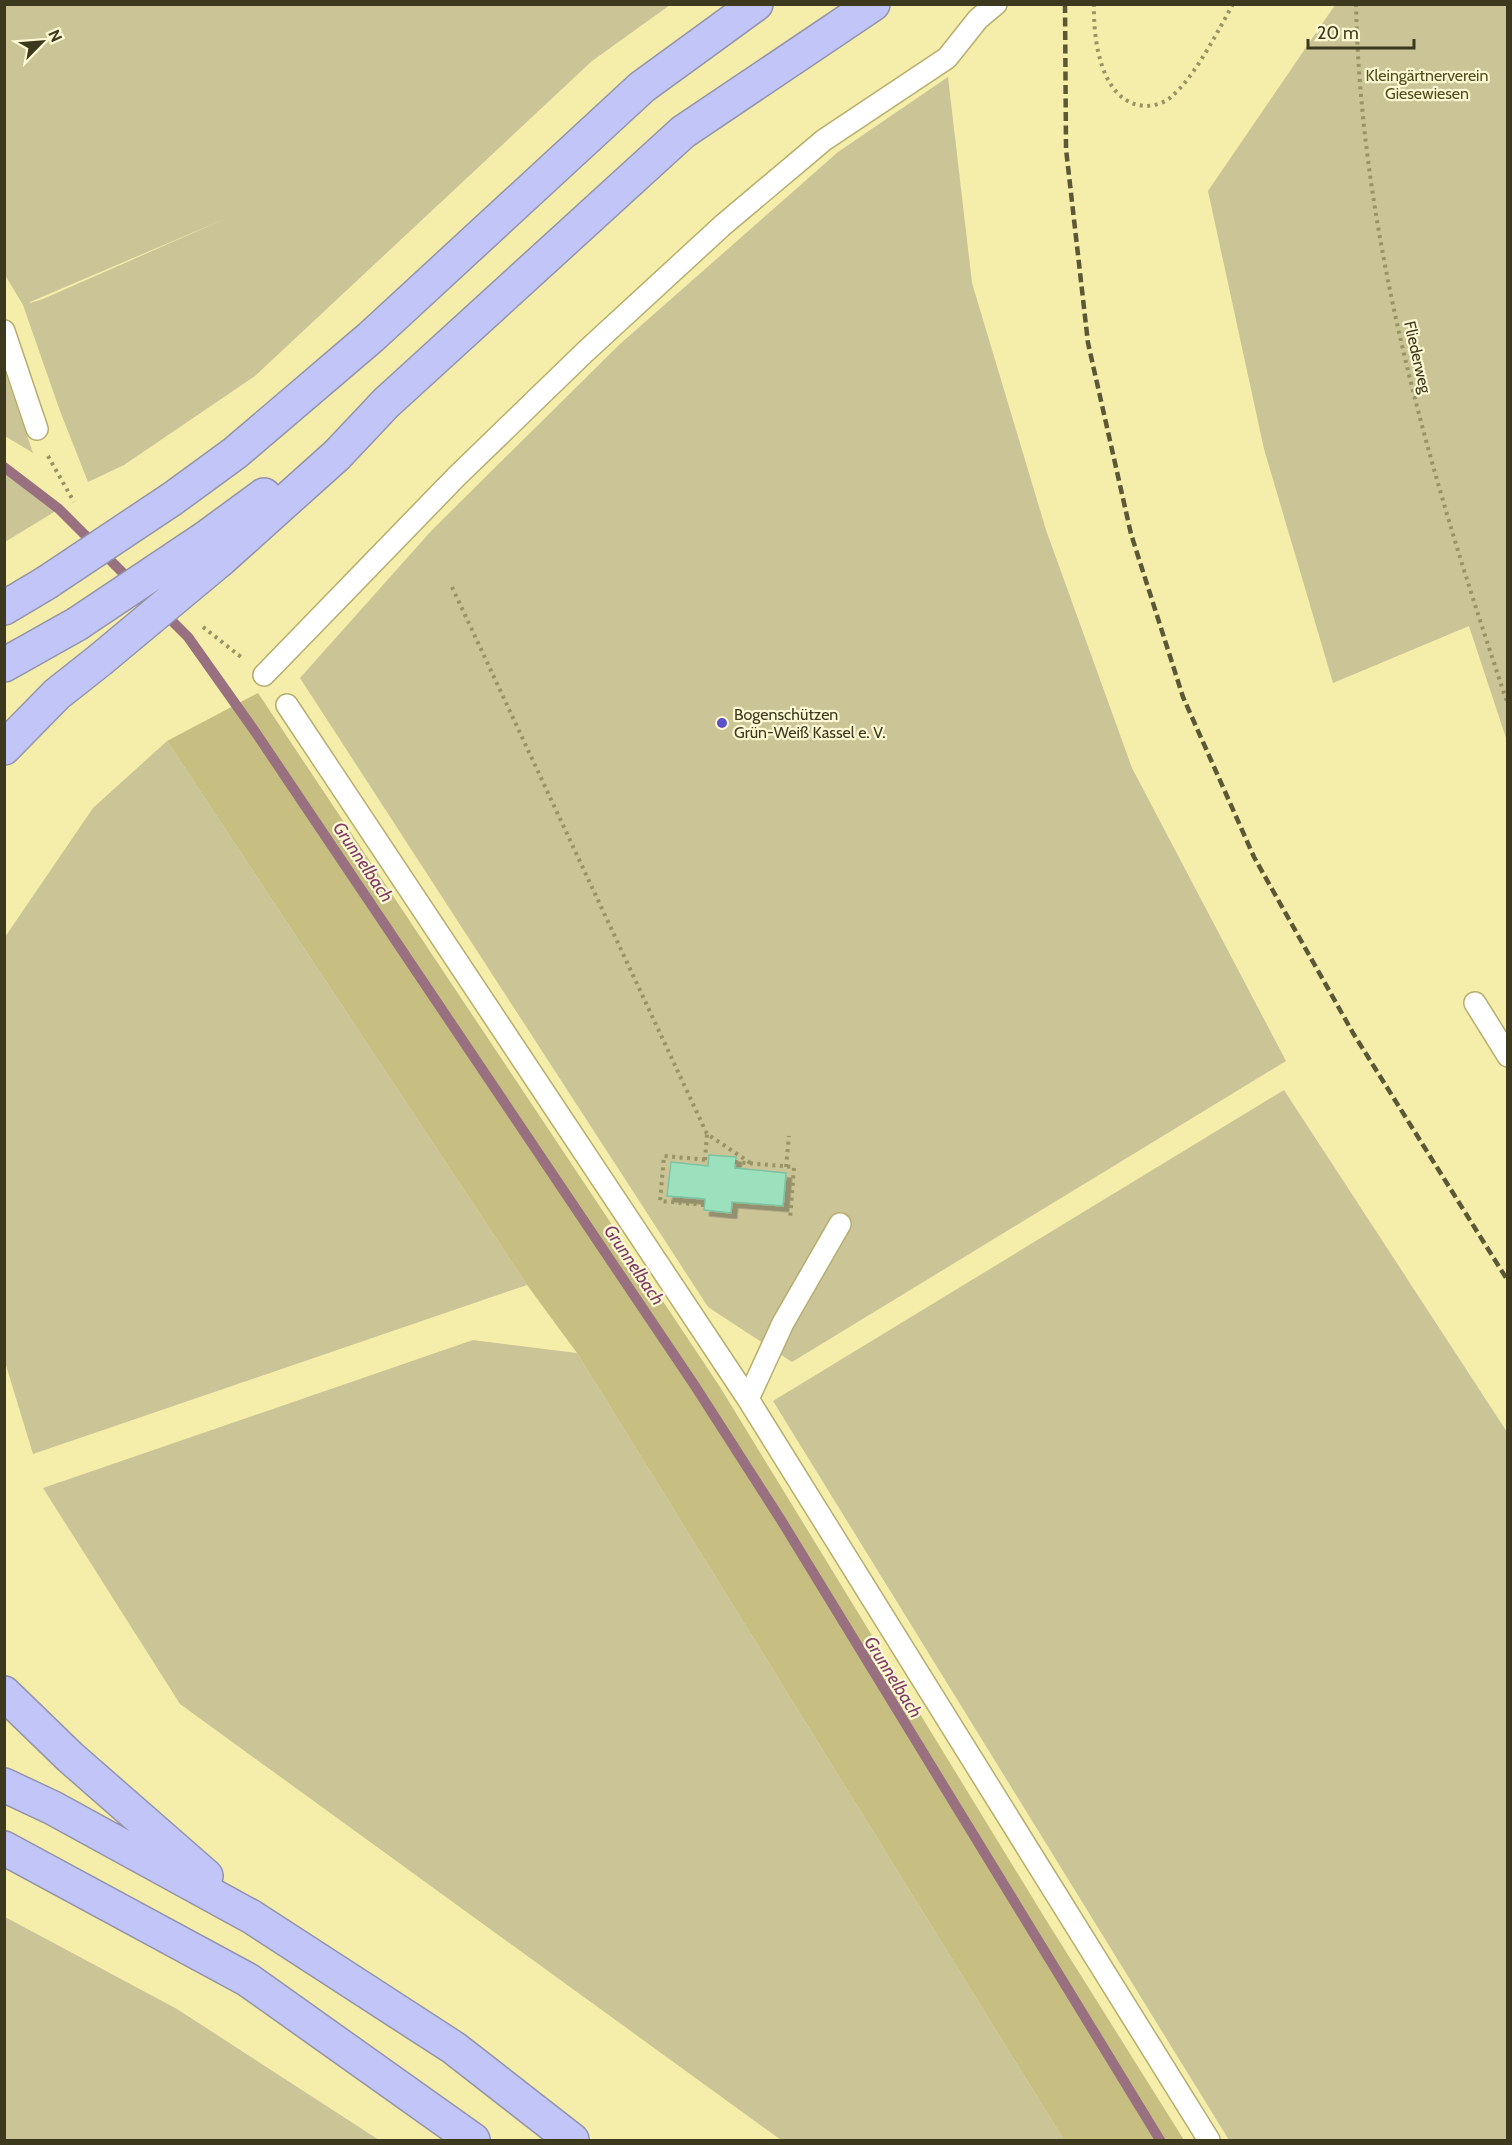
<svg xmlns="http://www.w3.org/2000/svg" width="1512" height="2145" font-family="Cabin,sans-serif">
<defs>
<filter id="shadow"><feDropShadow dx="5.5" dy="5.5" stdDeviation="0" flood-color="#0004"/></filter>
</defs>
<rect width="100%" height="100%" fill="#f5edaa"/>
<path fill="#cac497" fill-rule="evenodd" d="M4,5L5,4L670,5L592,61L255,376L124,465L88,482L60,411L23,305L5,275ZM227,218L43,299L30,303V302Z
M1335,5H1507V741L1469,626L1333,683L1264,449L1208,191Z
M948,77L972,283L1046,530L1132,768L1286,1061L792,1362L708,1307L300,678L432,530L620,344L838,152Z
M5,372L33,453L5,436Z
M5,467L59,509L5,542Z
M167,741L527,1285L33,1454L5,1362V937L93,808Z
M1284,1090L1507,1432V2140H1229L773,1401Z
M473,1340L577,1353L1064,2140H781L180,1704L43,1488Z
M5,1917L177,2009L379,2140H5Z"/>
<path fill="#c6bf81" d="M258,693L720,1387L1043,1915L1184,2140H1064L577,1353L527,1285L167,741Z"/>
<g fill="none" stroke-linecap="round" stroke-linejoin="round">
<path stroke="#98707f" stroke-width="10" d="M4,467L59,509L132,582
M163,612L188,637L256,733L695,1386L781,1520L1160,2140"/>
</g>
<path fill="#9be1be" stroke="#7dc2a1" stroke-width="1.5" filter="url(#shadow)" d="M709,1155L736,1157L735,1168L786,1173L783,1206L732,1202L731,1213L704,1210L705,1199L667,1196L671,1162L708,1166Z"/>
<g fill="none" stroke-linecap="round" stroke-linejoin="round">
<defs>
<path id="lane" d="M4,331L37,429
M264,675L456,477L585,352L723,225L824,140L947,58L978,19L996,4
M287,705L748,1399L1209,2140
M1475,1003L1508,1056
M748,1399L783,1323L840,1224"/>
<path id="highway" d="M172,499L235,453L371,337L642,87L756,4
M204,539L264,495
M220,560L337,455L386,403L683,132L873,4
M4,608L46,583
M4,665L77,624
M4,748L57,694L100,660
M4,1693L70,1757L206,1876
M4,1785L53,1808L252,1917L454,2048L572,2140
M4,1848L248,1980L473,2140"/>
</defs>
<use href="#lane" stroke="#b6ae6e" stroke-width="24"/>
<use href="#highway" stroke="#9394ab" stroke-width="36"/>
<path stroke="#999464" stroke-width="4" stroke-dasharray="3 4.5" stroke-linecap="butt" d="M1094,4C1093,40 1101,103 1145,106C1153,106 1165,103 1171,97C1194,78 1218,31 1233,4
M1356,4C1361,244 1432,479 1508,705
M48,456L74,502
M452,587L707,1134L752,1164
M203,627L241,657
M705,1160L707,1134
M735,1162L794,1167L790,1220
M786,1167L789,1136
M704,1205L660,1201L664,1156L708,1160"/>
<use href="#lane" stroke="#fff" stroke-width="21"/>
<use href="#highway" stroke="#c2c5f7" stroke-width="33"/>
<path stroke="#5c5836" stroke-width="4.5" stroke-dasharray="9 4.5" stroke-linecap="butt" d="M1065,4L1066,149L1088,343L1131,534L1183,697L1254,857L1353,1033L1508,1281"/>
<defs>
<path id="highway-bridge" d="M46,583L172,499
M77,624L204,539
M100,660L220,560"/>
</defs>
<use href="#highway-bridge" stroke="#9394ab" stroke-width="36" stroke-linecap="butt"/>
<use href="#highway-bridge" stroke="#c2c5f7" stroke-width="33"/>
</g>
<circle fill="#5d51ca" stroke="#fef9d2" stroke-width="2" cx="722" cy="723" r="6"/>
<g text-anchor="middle" stroke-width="4.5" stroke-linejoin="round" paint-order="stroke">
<g font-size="16" fill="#524d1d" stroke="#fef9d2">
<text x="1427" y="81">Kleingärtnerverein<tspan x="1427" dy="18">Giesewiesen</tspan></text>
</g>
<g font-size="16" fill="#3c391e" stroke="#fef9d2">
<text transform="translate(1418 357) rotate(77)" y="6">Fliederweg</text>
</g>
<g font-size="16" fill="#3c391e" stroke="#fef9d2" text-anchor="start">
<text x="734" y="720">Bogenschützen<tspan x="734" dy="18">Grün-Weiß Kassel e. V.</tspan></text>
</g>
<g font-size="18" font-style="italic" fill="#7f3a68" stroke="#fef9d2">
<text transform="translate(363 862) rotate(56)" y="6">Grunnelbach</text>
<text transform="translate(634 1265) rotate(56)" y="6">Grunnelbach</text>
<text transform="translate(893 1677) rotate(58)" y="6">Grunnelbach</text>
</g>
</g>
<rect width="1512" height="2145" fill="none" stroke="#3c391e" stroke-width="12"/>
<g transform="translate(42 42) rotate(65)" stroke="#fef9d2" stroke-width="4.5" paint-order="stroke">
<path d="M0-4.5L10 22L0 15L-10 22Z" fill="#3c391e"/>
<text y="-9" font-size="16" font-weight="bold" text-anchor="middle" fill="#3c391e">N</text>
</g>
<path d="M1308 39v9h106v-9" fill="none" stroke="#3c391e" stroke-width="3"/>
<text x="1317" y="39" font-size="18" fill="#3c391e" stroke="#fef9d2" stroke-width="4.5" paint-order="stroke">20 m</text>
</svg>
